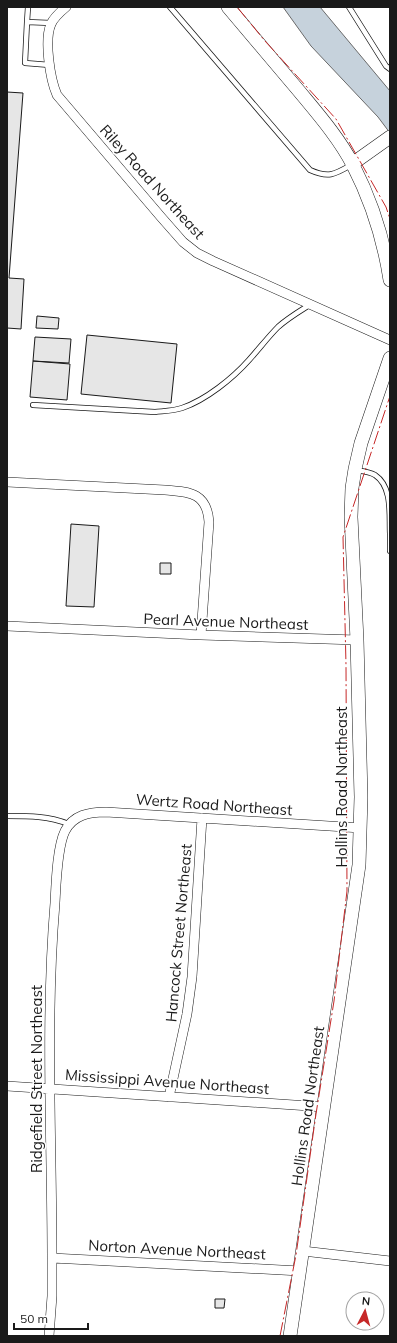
<svg xmlns="http://www.w3.org/2000/svg" width="397" height="1343" font-family="Mulish,sans-serif">
<rect width="100%" height="100%" fill="#fff"/>
<path fill="#c6d2dc" stroke="#6a6a6a" d="M283,7H320L390,91V133L378,117L311,46Z"/>
<path fill="#e6e6e6" stroke="#1a1a1a" d="M7,92L23,93L9,278L24,279L21,329L7,328Z
M37,316L59,318L58,329L36,328Z
M87,335L177,344L171,403L81,394Z
M35,337L71,339L69,363L33,361Z
M33,361L70,364L67,400L30,397Z
M71,524L99,526L94,607L66,606Z
M160,563H171V574H160Z
M215,1299H225L224,1308H215Z"/>
<g fill="none" stroke-linecap="round" stroke-linejoin="round">
<defs>
<path id="lane" d="M28,7L27,22L51,23
M170,7L310,170C328,178 334,175 351,165
M349,7L386,66L390,69
M27,22L25,63L50,65
M33,405L155,412C164,411 173,411 182,408C206,400 233,378 249,360C259,349 268,337 278,327C288,318 300,311 311,304
M356,470C362,471 370,472 375,475C393,487 389,515 390,534
M390,534V551
M7,816C30,816 48,816 69,824"/>
<path id="street" d="M66,7C60,12 54,17 51,24C44,40 50,79 57,95L161,217L183,242L197,253L213,261L390,340
M7,482L165,490C189,492 207,492 209,522L201,635
M7,626L201,635L357,640
M7,1086L324,1107
M169,1097L187,1014L192,977L202,818
M303,1251L390,1261
M52,1258L300,1271
M49,1336L52,1296V1258C52,1140 45,1022 55,903C56,885 57,847 65,831C73,815 89,812 106,812L361,828"/>
<path id="secondary" d="M228,7C252,35 275,63 299,91C318,114 339,138 353,165C371,200 384,241 390,280
M352,164L390,137
M290,1336L359,865L361,797L357,640L351,517L352,488L355,469L361,443L390,358"/>
</defs>
<use href="#lane" stroke="#1a1a1a" stroke-width="6"/>
<use href="#street" stroke="#1a1a1a" stroke-width="10"/>
<use href="#secondary" stroke="#1a1a1a" stroke-width="14"/>
<use href="#lane" stroke="#fff" stroke-width="4.5"/>
<use href="#street" stroke="#fff" stroke-width="9"/>
<use href="#secondary" stroke="#fff" stroke-width="13"/>
<path stroke="#c62828" stroke-width="1" stroke-dasharray="14 3 2 3" stroke-linecap="butt" d="M237,7L265,41L336,119L386,207L390,219
M280,1336L296,1255L316,1114L334,1001L347,891L346,665L343,537L390,396"/>
</g>
<g text-anchor="middle" stroke-width="3" stroke-linejoin="round" paint-order="stroke">
<g font-size="15" fill="#1a1a1a" stroke="#fff">
<text transform="translate(152 182) rotate(48)" y="5">Riley Road Northeast</text>
<text transform="translate(226 622) rotate(2)" y="5">Pearl Avenue Northeast</text>
<text transform="translate(342 787) rotate(-90)" y="5">Hollins Road Northeast</text>
<text transform="translate(214 805) rotate(4)" y="5">Wertz Road Northeast</text>
<text transform="translate(179 933) rotate(-85)" y="5">Hancock Street Northeast</text>
<text transform="translate(37 1079) rotate(-90)" y="5">Ridgefield Street Northeast</text>
<text transform="translate(167 1082) rotate(4)" y="5">Mississippi Avenue Northeast</text>
<text transform="translate(308 1106) rotate(-82)" y="5">Hollins Road Northeast</text>
<text transform="translate(177 1250) rotate(3)" y="5">Norton Avenue Northeast</text>
</g>
</g>
<rect width="397" height="1343" fill="none" stroke="#1a1a1a" stroke-width="16"/>
<g transform="translate(365 1311) rotate(6)"><circle r="19" fill="#ffffff" stroke="#a3a3a3"/>
<path d="M0-3L7 15L0 10L-7 15Z" fill="#c62828"/>
<text y="-6" font-size="11" font-weight="bold" text-anchor="middle" fill="#1a1a1a">N</text>
</g>
<path d="M14 1323v6h74v-6" fill="none" stroke="#1a1a1a" stroke-width="2"/>
<text x="20" y="1323" font-size="12" fill="#1a1a1a" stroke="#ffffff" stroke-width="3" paint-order="stroke">50 m</text>
</svg>
